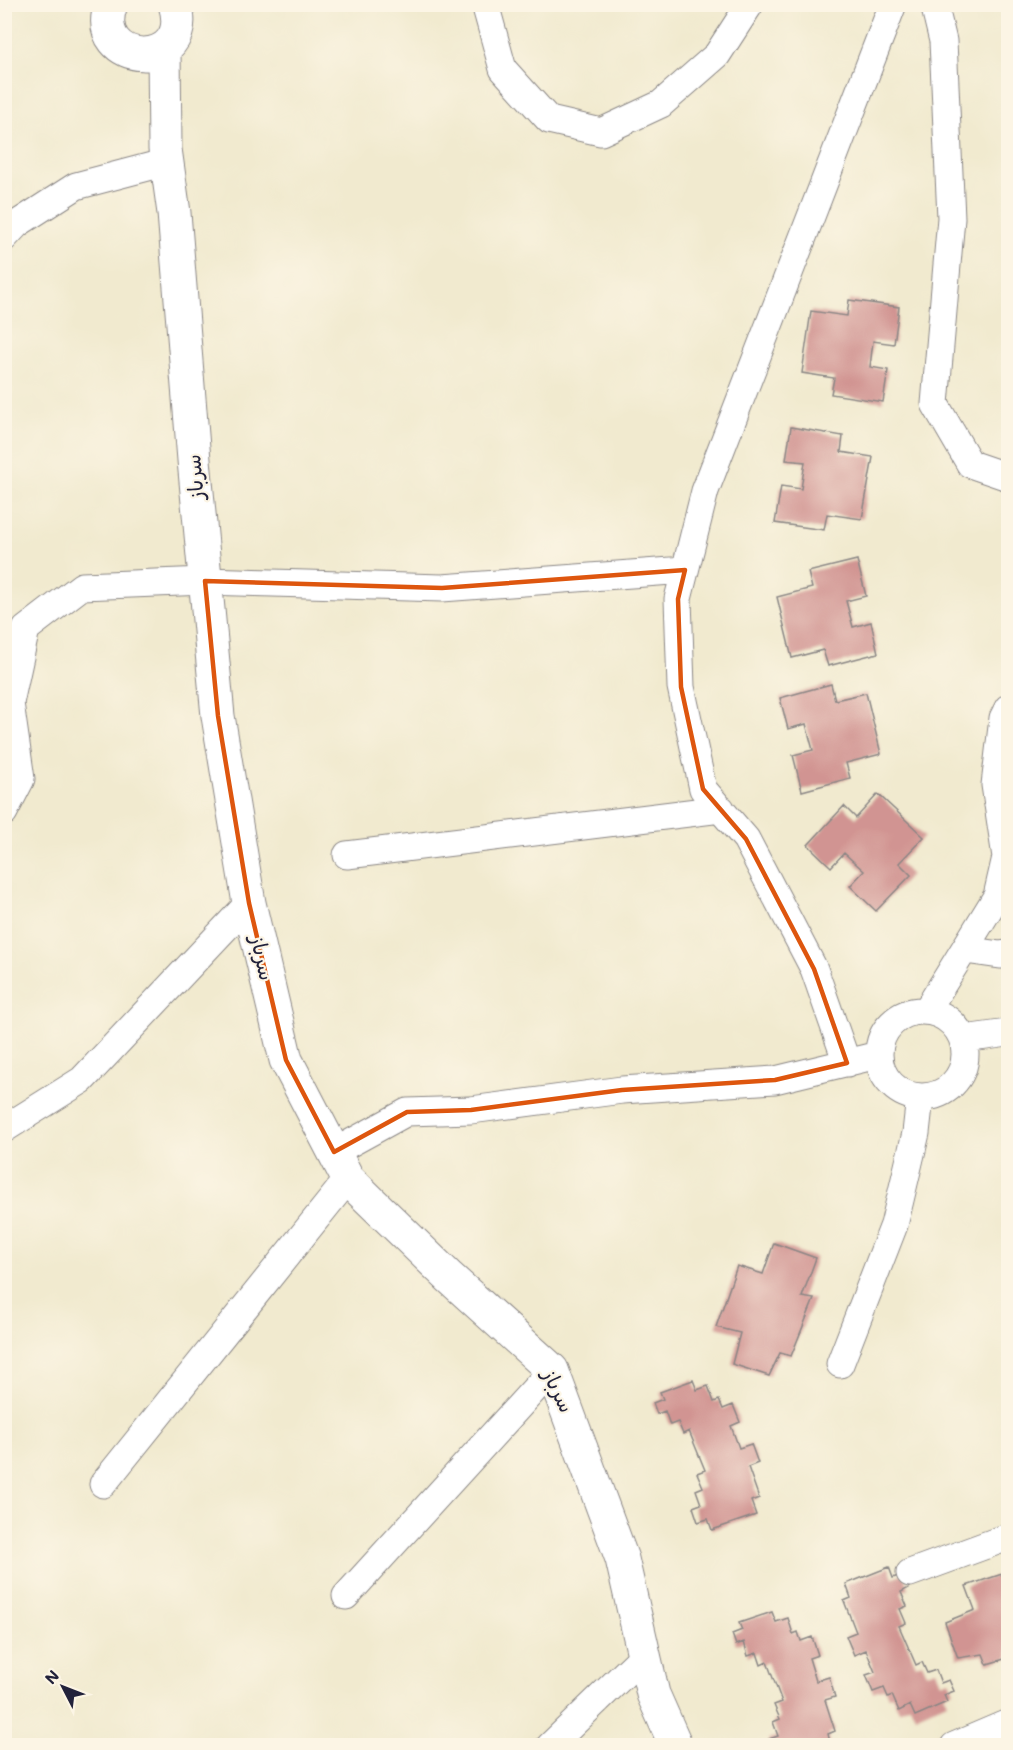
<svg xmlns="http://www.w3.org/2000/svg" width="1013" height="1750" font-family="Mali,'Playpen Sans Arabic',sans-serif">
<rect width="100%" height="100%" fill="#fcf5e5"/>
<filter id="ink" filterUnits="userSpaceOnUse"><feTurbulence type="fractalNoise" baseFrequency=".0167" numOctaves="2"/><feDisplacementMap in="SourceGraphic" scale="12" xChannelSelector="R" yChannelSelector="G"/><feConvolveMatrix kernelMatrix="1 2 1 2 8 2 1 2 1" color-interpolation-filters="sRGB"/></filter>
<filter id="wash" filterUnits="userSpaceOnUse"><feTurbulence type="fractalNoise" baseFrequency=".008" numOctaves="4" result="noise"/><feDisplacementMap in="SourceGraphic" scale="24" xChannelSelector="R" yChannelSelector="G"/><feGaussianBlur stdDeviation="1.35" result="paint"/><feColorMatrix in="noise" values="0 0 0 0 0 0 0 0 0 0 0 0 0 0 0 0 0 1.4 0 .05"/><feComposite in="paint" operator="in"/></filter>
<g filter="url(#wash)">
<rect width="100%" height="100%" fill="#f1eacf"/>
<g id="blocks">
<path fill="#d19492" d="M849,300L899,307L894,344L873,341L870,367L888,370L883,402L831,394L834,378L802,373L811,311L847,316Z
M791,427L843,436L841,452L873,457L862,519L827,514L824,530L775,523L781,486L801,489L805,462L786,460Z
M857,560L866,596L846,601L853,627L871,622L878,653L828,666L823,650L792,658L777,597L812,588L808,572Z
M831,684L835,700L866,693L881,754L846,763L850,778L802,791L793,755L813,750L806,724L788,729L780,698Z
M878,794L924,837L899,863L911,875L876,911L850,886L864,871L844,853L831,867L808,845L844,806L856,818Z
M774,1243L816,1258L802,1297L814,1299L791,1356L780,1353L769,1376L732,1364L740,1333L716,1327L737,1266L763,1274Z
M693,1380L697,1390L708,1386L714,1402L719,1400L723,1409L733,1405L740,1422L731,1426L739,1448L751,1444L758,1463L748,1467L759,1498L751,1501L756,1515L712,1530L708,1519L698,1522L693,1507L701,1504L696,1490L703,1487L697,1473L705,1470L689,1431L683,1434L678,1422L670,1425L665,1411L657,1414L653,1403L663,1399L660,1392Z
M889,1567L893,1578L903,1574L909,1588L901,1592L907,1606L900,1609L906,1623L899,1626L916,1665L922,1662L927,1673L936,1670L941,1683L949,1680L954,1691L944,1695L947,1702L915,1716L910,1705L899,1711L892,1695L888,1697L884,1688L873,1692L866,1675L875,1672L866,1650L854,1655L846,1636L856,1632L844,1601L851,1598L846,1584Z
M1008,1572V1658L987,1664L983,1654L958,1658L945,1622L975,1610L966,1586Z
M772,1612L776,1622L788,1618L793,1634L798,1632L801,1641L812,1637L818,1655L809,1658L816,1681L829,1677L835,1697L825,1700L835,1731L828,1734L831,1746H771L769,1739L778,1736L773,1722L780,1719L774,1705L782,1702L767,1662L761,1665L757,1653L748,1656L744,1642L736,1645L732,1634L742,1630L739,1623Z"/>
</g>
</g>
<g filter="url(#ink)">
<use href="#blocks" fill-opacity="0" stroke="#8a8685" stroke-width="1.5"/>
<g fill="none" stroke-linecap="round" stroke-linejoin="round">
<defs>
<path id="street" d="M485,4L503,69L549,120L601,132L661,104L717,55L750,4
M934,4L943,41L951,218L935,404L970,464L1008,477
M4,238L17,224L76,186L167,162
M4,812L21,779L10,703L26,629L82,586L205,581L442,588L685,570
M347,855L721,809
M965,950L1000,955L1008,954
M927,1010L997,896L1006,857L995,785L1003,718L1008,708
M879 1054a43 43 0 1 1 86 0a43 43 0 1 1-86 0Z
M964,1039L1008,1033
M847,1063L814,969L746,839L703,789L681,687L678,599L705,491L893,4
M4,1129L82,1080L249,903
M334,1152L407,1112L471,1110L622,1090L775,1080L878,1055
M840,1364L894,1225L916,1133L920,1097
M103,1484L348,1179
M910,1573L1008,1537
M346,1596L552,1370
M550,1746L644,1655
M954,1746L1008,1723"/>
<path id="secondary" d="M111,4C88,68 196,73 175,4
M164,49L165,149L174,213L194,460L218,716L249,903L286,1060L348,1179L449,1277L552,1370L622,1559L653,1694L676,1746"/>
</defs>
<use href="#street" stroke="#8a8685" stroke-width="29"/>
<use href="#secondary" stroke="#8a8685" stroke-width="35"/>
<use href="#street" stroke="#fff" stroke-width="27"/>
<use href="#secondary" stroke="#fff" stroke-width="33"/>
</g>
</g>
<path fill="none" stroke="#de560e" stroke-width="4.5" stroke-linejoin="round" d="M685,570L678,599L681,687L703,789L746,839L814,969L847,1063L775,1080L622,1090L471,1110L407,1112L334,1152L286,1060L249,903L218,716L205,581L442,588Z"/>
<g text-anchor="middle" stroke-width="4.5" stroke-linejoin="round" paint-order="stroke">
<g font-size="21" fill="#22223b" stroke="#fcf5e5">
<text transform="translate(195 477) rotate(-95)" y="7">سرباز</text>
<text transform="translate(262 958) rotate(77)" y="7">سرباز</text>
<text transform="translate(558 1391) rotate(64)" y="7">سرباز</text>
</g>
</g>
<rect width="1013" height="1750" fill="none" stroke="#fcf5e5" stroke-width="24"/>
<g transform="translate(63 1687) rotate(312)" stroke="#fcf5e5" stroke-width="4.5" paint-order="stroke">
<path d="M0-4.5L10 22L0 15L-10 22Z" fill="#22223b"/>
<text y="-9" font-size="16" font-weight="bold" text-anchor="middle" fill="#22223b">N</text>
</g>
</svg>
